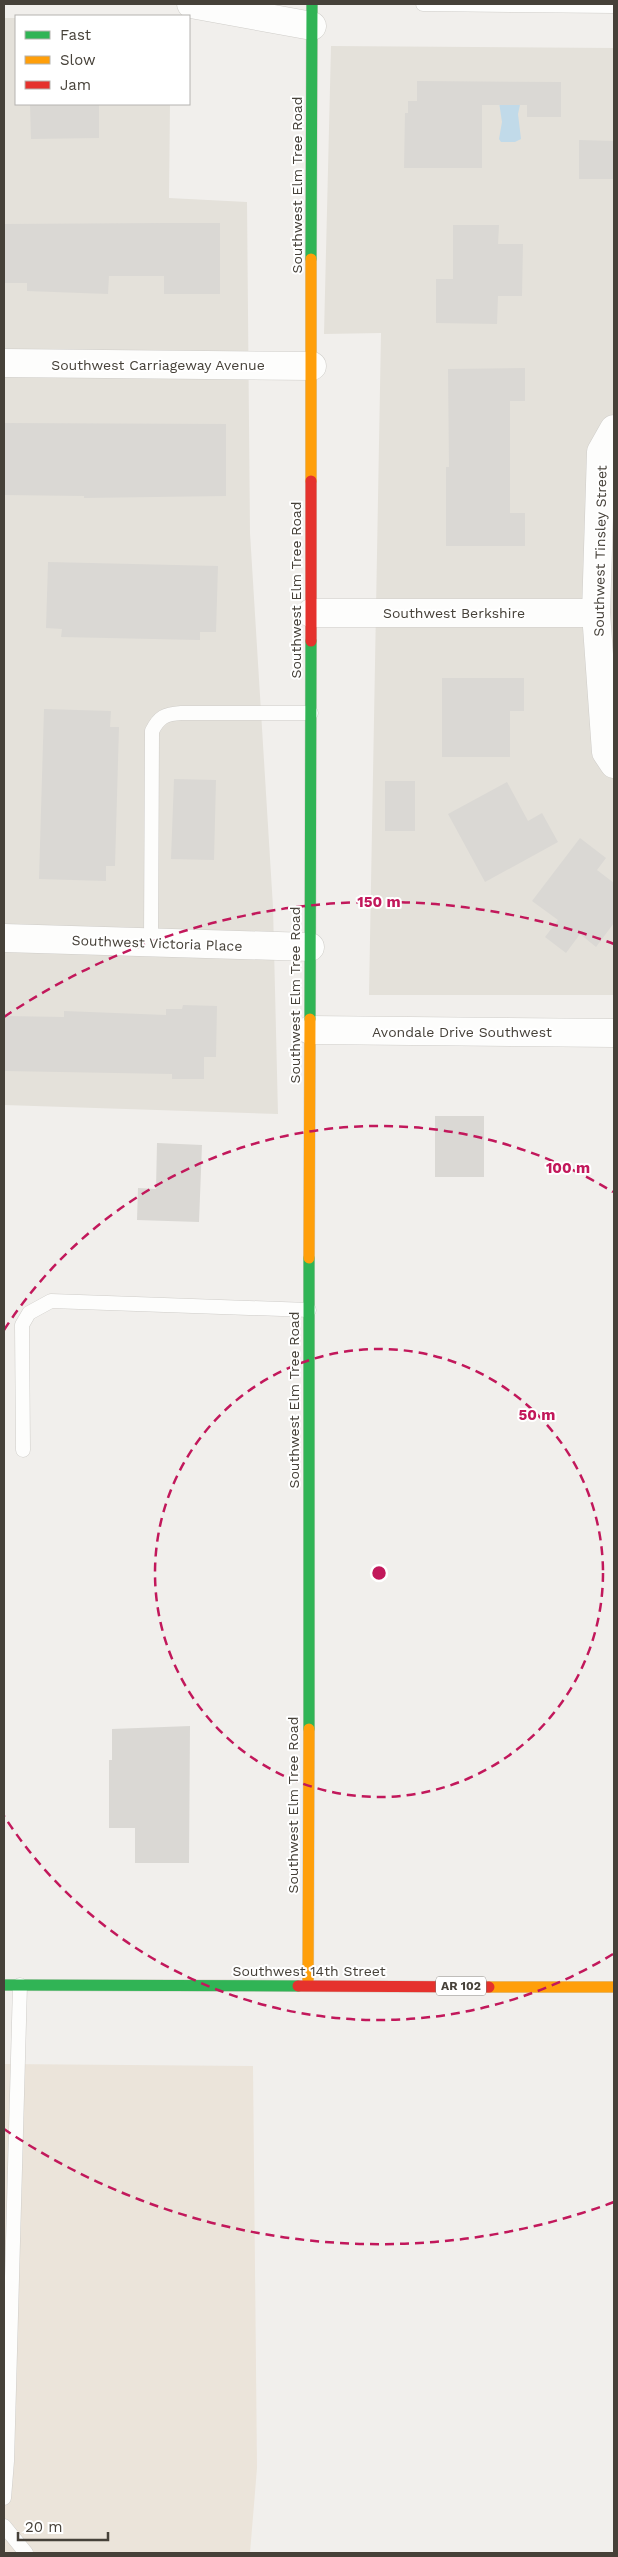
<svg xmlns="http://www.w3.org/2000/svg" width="618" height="2557" font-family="'Work Sans',sans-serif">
<rect width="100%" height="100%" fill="#f1efec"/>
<path fill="#e4e1da" d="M4,18H16V104H170L169,198L247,202L250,533L273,907L278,1114L4,1105Z
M331,46L614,48V995H369L381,333L324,334Z"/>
<path fill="#ebe4da" d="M4,2064L253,2066L257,2468L250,2553H4Z"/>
<path fill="#c1dae9" d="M521,100L518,114L521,139L515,142H501L499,139L502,122L499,102Z"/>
<path fill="#dad8d4" d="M417,81L561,82V117H527V105H482V168H404L405,113H408V101H417Z
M30,104H99V138L31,139Z
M579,140L614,141V179H579Z
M164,223H220V294H164V276H109L108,294L27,291V283H4V224Z
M453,225H499L498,244H523L522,296H498L497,324L436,323V279H453Z
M525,368V401H510V513H525V546H446V467H449L448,369Z
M4,423L226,424V496L84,498V496L4,495Z
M48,562L218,566L216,632H200V640L61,637L62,629L46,628Z
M442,678H524V711H510V757H442Z
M44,709L111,711L110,727H119L115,866H106V881L39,879Z
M174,779L216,780L214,860L171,859Z
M385,781H415V831H385Z
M507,782L528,821L542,813L558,842L485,882L448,814Z
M580,838L606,858L597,870L614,883V923L596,947L580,934L566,953L545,937L558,920L532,901Z
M183,1005L217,1006L216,1057H204V1079H172V1074L4,1071V1016L64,1017V1011L166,1015V1009H182Z
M435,1116H484V1177H435Z
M157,1143L202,1145L199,1222L137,1220L138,1188L156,1189Z
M190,1726L189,1863H135V1828H109V1760H112V1729Z"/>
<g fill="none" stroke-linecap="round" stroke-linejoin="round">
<defs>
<path id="lane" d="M423,4L614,6
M151,942L152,731C159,717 165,714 181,713H311
M23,1450L22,1325L29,1313L51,1301L309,1310
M4,2498L7,2461L20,1985
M4,2526L26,2553"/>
<path id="street" d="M191,4L312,26
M4,363L312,366
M614,429L601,452L596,613L606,752L614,764
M311,613H596
M4,938L310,947
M310,1030L614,1033"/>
<path id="fast" d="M311,259L312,4
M310,1019L311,641
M309,1729V1258
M4,1985L298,1986"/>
<path id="slow" d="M311,481V259
M309,1258L310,1019
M308,1985L309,1729
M489,1987H614"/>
<path id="jam" d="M311,641V481
M298,1986L489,1987"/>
</defs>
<use href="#lane" stroke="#cfcdc9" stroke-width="15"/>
<use href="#street" stroke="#cfcdc9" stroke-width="29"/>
<use href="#fast" stroke="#cfccc3" stroke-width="12"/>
<use href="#slow" stroke="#cfccc3" stroke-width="12"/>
<use href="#jam" stroke="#cfccc3" stroke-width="12"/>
<use href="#lane" stroke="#fdfdfc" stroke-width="14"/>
<use href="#street" stroke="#fdfdfc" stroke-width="28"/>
<use href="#fast" stroke="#30b455" stroke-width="11"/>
<use href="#slow" stroke="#ff9f0a" stroke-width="11"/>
<use href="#jam" stroke="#e5322d" stroke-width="11"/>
</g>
<g fill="none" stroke="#c2185b" stroke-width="2.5" stroke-dasharray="9 6">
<circle cx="379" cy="1573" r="224"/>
<path d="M613 1954A447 447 0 0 1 4 1816M4 1330A447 447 0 0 1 613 1192"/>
<path d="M614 2202A671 671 0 0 1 4 2129M4 1017A671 671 0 0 1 614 944"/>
</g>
<g text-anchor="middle" stroke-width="4" stroke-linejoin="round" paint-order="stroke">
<rect fill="#fff" stroke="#7e7a74" stroke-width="1" x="436" y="1976.5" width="50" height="19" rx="4"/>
<g font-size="12" font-weight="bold" fill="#464139">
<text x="461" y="1990">AR 102</text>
</g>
<g font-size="14" fill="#464139" stroke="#fff">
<text transform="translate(297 185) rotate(-90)" y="5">Southwest Elm Tree Road</text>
<text x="158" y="370">Southwest Carriageway Avenue</text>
<text transform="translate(600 551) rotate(-89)" y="5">Southwest Tinsley Street</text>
<text transform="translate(296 590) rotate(-90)" y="5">Southwest Elm Tree Road</text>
<text x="454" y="618">Southwest Berkshire</text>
<text transform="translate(157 943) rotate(2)" y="5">Southwest Victoria Place</text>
<text transform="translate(295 995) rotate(-90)" y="5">Southwest Elm Tree Road</text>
<text x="462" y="1037">Avondale Drive Southwest</text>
<text transform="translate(294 1400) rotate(-90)" y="5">Southwest Elm Tree Road</text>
<text transform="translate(293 1805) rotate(-90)" y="5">Southwest Elm Tree Road</text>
<text x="309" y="1976">Southwest 14th Street</text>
</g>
</g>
<circle cx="379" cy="1573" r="8" fill="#c2185b" stroke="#fff" stroke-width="2.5"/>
<g font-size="15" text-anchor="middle" font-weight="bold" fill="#c2185b" stroke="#fff" stroke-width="4" stroke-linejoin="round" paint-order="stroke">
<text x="379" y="907">150 m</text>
<text x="568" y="1173">100 m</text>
<text x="537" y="1420">50 m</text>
</g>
<rect width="618" height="2557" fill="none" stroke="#464139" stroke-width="10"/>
<rect x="15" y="15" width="175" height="90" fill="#ffffff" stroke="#b5b3b0"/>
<rect x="25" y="31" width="25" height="8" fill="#30b455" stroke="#b5b3b0"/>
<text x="60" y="40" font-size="15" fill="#464139">Fast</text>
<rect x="25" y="56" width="25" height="8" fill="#ff9f0a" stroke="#b5b3b0"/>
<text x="60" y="65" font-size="15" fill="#464139">Slow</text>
<rect x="25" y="81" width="25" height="8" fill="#e5322d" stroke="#b5b3b0"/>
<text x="60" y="90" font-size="15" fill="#464139">Jam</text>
<path d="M18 2532v8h90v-8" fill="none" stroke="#464139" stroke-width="2.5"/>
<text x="25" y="2532" font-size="15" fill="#464139" stroke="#ffffff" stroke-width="4" paint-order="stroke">20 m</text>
</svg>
